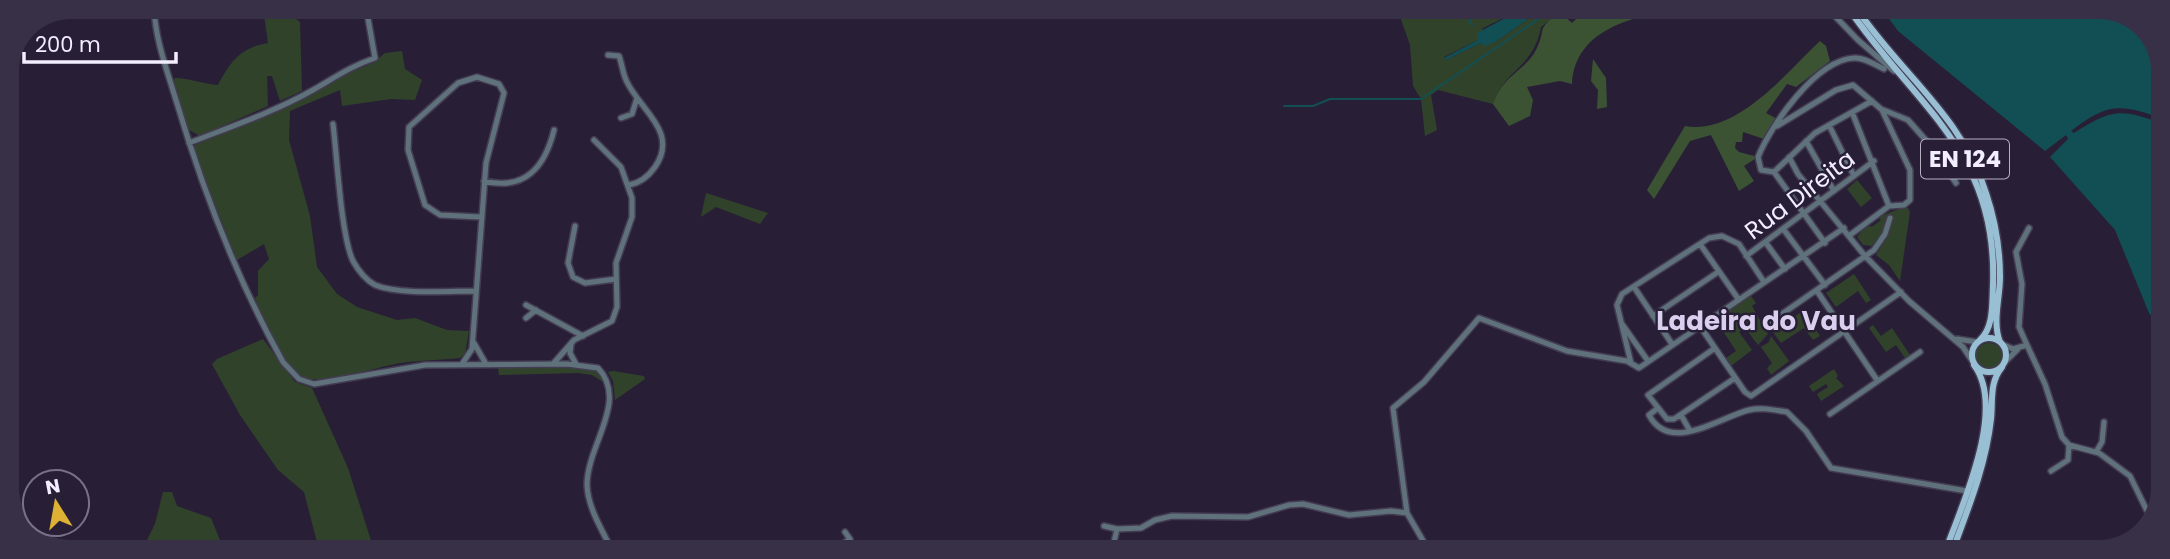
<svg xmlns="http://www.w3.org/2000/svg" width="2170" height="559" font-family="Poppins,sans-serif">
<rect width="100%" height="100%" fill="#281f37"/>
<path fill="#30432a" d="M263,7H280L300,22L302,91L280,101L272,76H267L268,106L200,136L189,130L173,82L175,78C189,78 203,84 218,85C231,61 240,48 268,43Z
M1397,8H1524L1483,28L1478,40L1444,57L1446,60L1481,43L1497,41L1542,9H1564L1541,27C1533,69 1504,69 1493,104L1438,90L1431,95L1437,130L1425,136L1421,99L1413,86L1410,45Z
M402,51L405,69L422,80L415,100L391,99L342,106L340,90L290,111L289,140L310,216L317,267L337,294L357,307L397,320L415,318L447,330L469,331L465,354L460,358C441,360 421,360 401,363C377,366 321,388 301,376C277,361 265,322 255,298L258,295V271L269,259L264,244L237,260L193,150L195,145L312,94L339,77L373,63L385,53Z
M1857,180L1872,198L1861,207L1847,189Z
M706,193L768,213L760,224L716,207L701,217Z
M1907,206L1910,212L1900,281L1889,265L1876,255L1888,236L1893,216H1887L1882,232L1872,246L1863,245L1857,237L1865,227L1873,226L1881,220L1878,217Z
M1854,274L1871,300L1866,303L1858,291L1836,307L1826,293Z
M1751,296L1756,303L1752,306L1768,334L1758,345L1745,328L1739,332L1752,350L1731,366L1726,358L1736,351L1715,319Z
M1803,311L1820,336L1813,340L1804,328L1781,343L1772,331Z
M1873,325L1881,336L1892,328L1910,355L1905,358L1896,345L1886,352L1869,328Z
M1771,336L1789,361L1771,375L1767,368L1772,363L1761,347L1769,342Z
M263,339L295,382L312,388L348,468L374,550H319L304,492L278,470L240,415L212,364L217,359Z
M1975 357a14 14 0 1 1 28 0a14 14 0 1 1-28 0Z
M576,365C592,368 600,369 606,384L592,375L578,373L499,375L498,367Z
M1834,369L1838,376L1836,378L1844,386L1821,401L1817,394L1828,387L1826,384L1813,392L1809,386Z
M613,371L644,376L645,379L615,400L613,381L608,372Z
M163,492H172L177,506L211,518L224,550H142L155,524Z"/>
<path fill="#3b5333" d="M1579,9H1686C1639,14 1575,27 1572,84L1560,81L1527,87L1533,100L1530,116L1509,126L1493,104C1502,75 1526,71 1537,48C1547,26 1535,32 1559,12L1572,23L1583,12Z
M1820,41L1826,46L1830,61L1796,87L1787,84L1766,113L1777,119L1764,139L1743,132L1742,142H1736L1735,148L1739,152L1758,157L1744,166L1754,181L1739,191L1711,135L1690,141L1654,199L1647,190L1685,126C1737,135 1786,73 1820,41Z
M1593,59L1606,78L1607,107L1597,109L1598,90L1591,81Z"/>
<path fill="#124f54" d="M1524,8L1542,9L1497,41L1485,46L1481,43L1446,60L1444,58L1478,40L1477,33Z
M1882,9H2115L2147,29L2163,67V119C2120,103 2107,103 2071,131L2074,133C2112,109 2120,108 2163,124L2162,330L2149,313L2115,230L2050,157L2068,139L2066,135L2045,151L1898,31Z"/>
<g fill="none" stroke-linecap="round" stroke-linejoin="round">
<path stroke="#124f54" stroke-width="2" d="M1466,8L1472,26
M1284,106H1313L1330,99H1421L1553,9"/>
<defs>
<path id="minor" d="M154,7C155,39 167,70 176,100C203,191 237,280 283,362L299,379L314,384L425,365L567,364L598,368C629,401 587,445 587,485C588,508 602,530 612,550
M1828,9L1858,40L1894,71
M608,55L619,56C622,64 623,75 627,82C641,111 679,132 655,167C648,177 640,183 629,185
M1852,112L1889,206
M621,118L632,114L637,98
M333,124C337,156 341,236 353,261C358,270 366,280 375,285C399,295 450,291 476,291
M1829,125L1854,176
M1777,126L1836,90L1853,85L1881,109L1908,120L1931,146L1956,183
M1806,141L1834,191
M189,143C230,127 274,112 313,90C336,77 349,67 375,58L366,7
M1789,157L1798,174L1865,256L1909,301L1963,347L1973,362
M1774,172L1815,133L1872,101
M484,181C525,191 545,167 554,130
M575,226L568,263L573,277L585,283L616,279
M1784,230L1825,285
M1850,235L1889,206L1904,205L1910,200V170L1882,110
M1766,243L1785,269
M1825,243L1774,172L1761,170L1758,157C1771,125 1816,60 1854,58C1864,57 1875,65 1884,69
M1700,244L1739,300
M1746,256L1874,161
M1634,287L1672,344
M1817,291L1877,380
M526,305L583,336
M1653,316L1718,272
M526,318L536,310
M1769,323L1874,250L1885,234L1890,218
M1622,324L1648,361
M1700,326L1745,392L1751,396L1901,292
M1957,339L1977,342
M474,343L486,364
M571,345L570,353L576,364
M2004,345L2013,349L2027,345L2045,384L2062,437L2069,445L2099,453L2130,476L2151,519
M2027,345L2019,327L2022,284L2016,252L2029,228
M1715,348L1648,395L1667,419H1674L1735,378
M2005,362L2018,349
M1631,363L1617,305L1622,294L1709,238L1722,236L1739,244L1764,282
M462,364L472,349L486,163L504,93L499,84L477,77L458,83L409,127L408,150L425,205L440,215L481,217
M553,364L574,340L612,321L617,307L616,263L632,217V198L621,167L594,140
M1658,408L1649,415C1670,454 1718,418 1749,410C1762,407 1774,410 1787,412L1806,431L1831,468L1967,491
M1830,414L1920,352
M1681,415L1690,431
M2096,452L2102,442L2104,422
M2051,471L2068,460L2069,445
M1407,513L1393,408L1424,382L1479,318L1567,351L1627,361L1639,368L1844,228
M1104,526L1117,529L1112,551
M1117,529L1141,528L1155,520L1172,516L1248,517L1289,505L1303,504L1349,515L1391,511L1407,513L1429,551
M807,551L808,547L820,551
M832,551L850,539L845,532"/>
<path id="major" d="M1849,9C1915,106 1998,151 1993,285C1992,304 1994,327 1980,340
M1857,9C1899,72 1963,117 1986,193C1995,220 2000,249 2000,277C2000,298 1992,322 2000,342
M1972 355a17 17 0 1 1 34 0a17 17 0 1 1-34 0Z
M1945,552C1962,505 2007,409 1974,365
M1952,552C1968,509 1986,465 1991,419C1993,400 1989,383 2002,367"/>
</defs>
<use href="#minor" stroke="#443c53" stroke-width="8"/>
<use href="#major" stroke="#443c53" stroke-width="9"/>
<use href="#minor" stroke="#5f717b" stroke-width="5"/>
<use href="#major" stroke="#98bfd3" stroke-width="6"/>
</g>
<g text-anchor="middle" stroke-width="5" stroke-linejoin="round" paint-order="stroke">
<rect fill="#281f37" stroke="#b6b0c3" stroke-width="2" x="1921" y="139.5" width="88" height="39" rx="5"/>
<g font-size="23" font-weight="bold" fill="#f3eeff">
<text x="1965" y="167">EN 124</text>
</g>
<g font-size="24" fill="#f3eeff" stroke="#281f37">
<text transform="translate(1800 195) rotate(-37)" y="8">Rua Direita</text>
</g>
<g font-size="26" font-weight="bold" fill="#dacfef" stroke="#281f37">
<text x="1756" y="330">Ladeira do Vau</text>
</g>
</g>
<path d="M0 0H2170V559H0ZM71 19H2099A52 52 0 0 1 2151 71V488A52 52 0 0 1 2099 540H71A52 52 0 0 1 19 488V71A52 52 0 0 1 71 19Z" fill="#383047" fill-rule="evenodd"/>
<g transform="translate(56 503) rotate(349)"><circle r="33" fill="#281f37" stroke="#797287" stroke-width="2"/>
<path d="M0-5L12 26L0 18L-12 26Z" fill="#ddb133"/>
<text y="-10" font-size="19" font-weight="bold" text-anchor="middle" fill="#f3eeff">N</text>
</g>
<path d="M24 52v10h152v-10" fill="none" stroke="#f3eeff" stroke-width="3.5"/>
<text x="35" y="52" font-size="21" fill="#f3eeff" stroke="#281f37" stroke-width="5" paint-order="stroke">200 m</text>
</svg>
